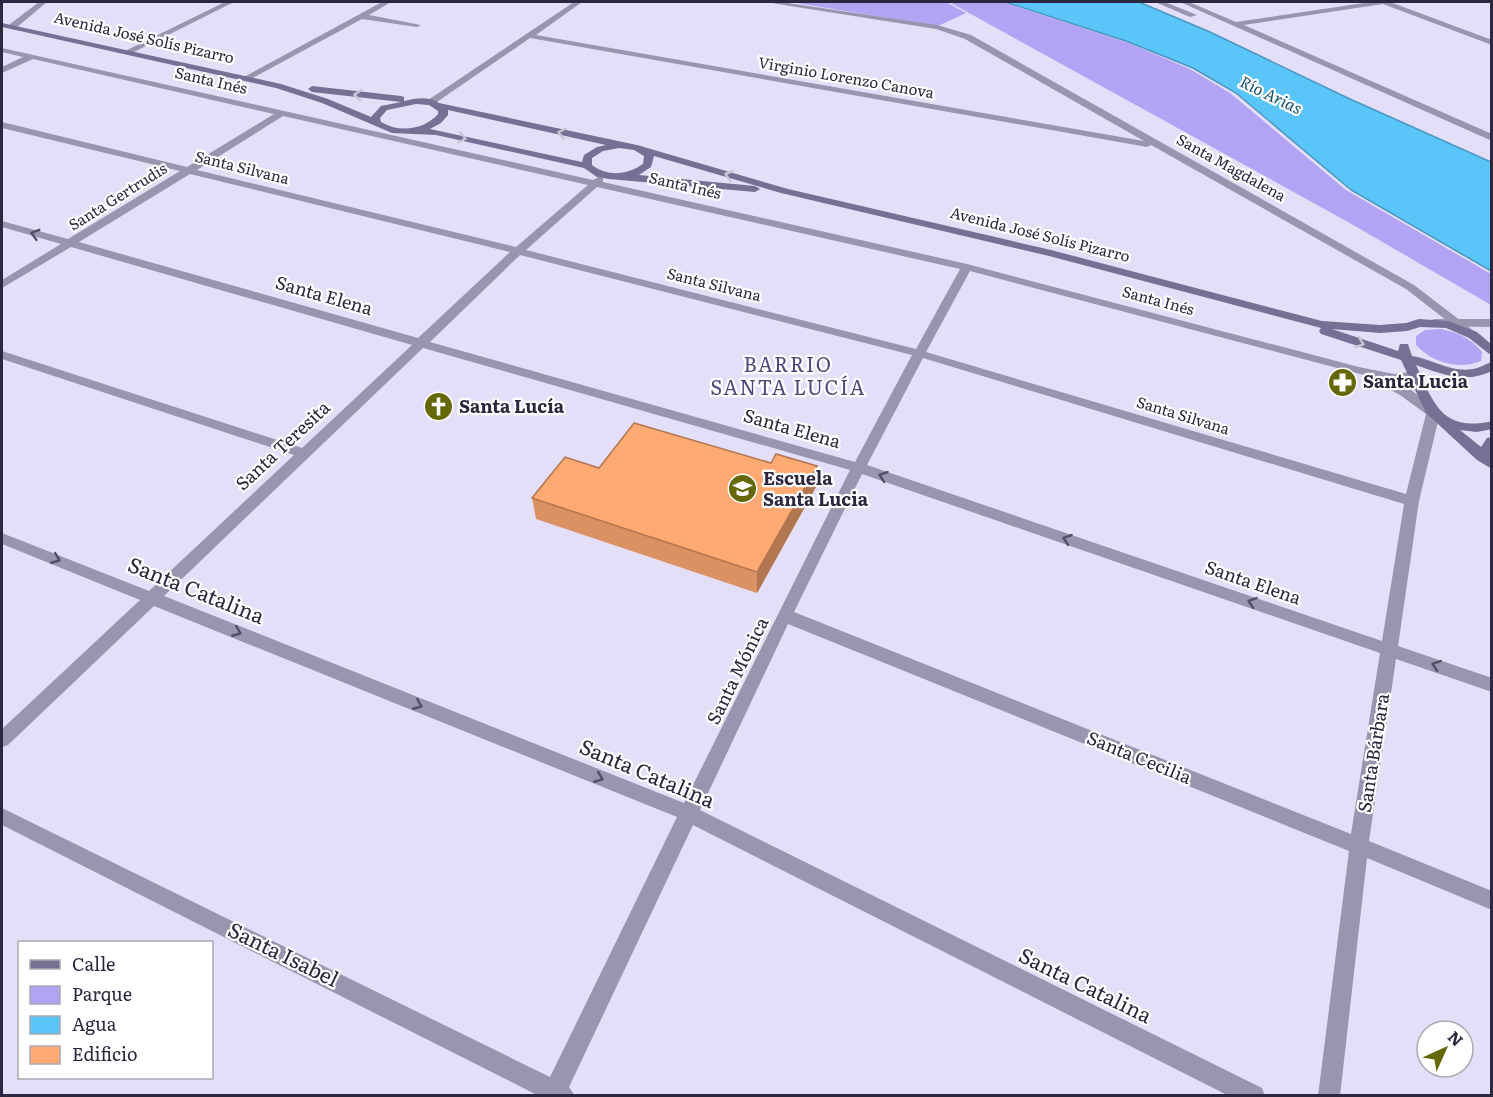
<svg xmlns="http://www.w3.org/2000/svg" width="1493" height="1097" font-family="Literata,serif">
<rect width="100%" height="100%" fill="#e3dff8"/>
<path fill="#b3a3f5" d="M790,2H946L966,13L938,26Z
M949,2H1002L1126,42L1190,69L1230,93L1346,190L1491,274V305L1348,222Z
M1441,329C1458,333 1471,338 1482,352L1481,361C1458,370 1433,363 1416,345V336L1425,330Z"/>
<path fill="#59c5f9" stroke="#4c96c1" stroke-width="1.5" d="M1005,2H1139L1210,32L1350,99L1491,162V271L1351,190L1236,93L1193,68L1126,41Z"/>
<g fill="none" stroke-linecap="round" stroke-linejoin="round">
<path fill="#9995af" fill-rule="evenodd" d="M39,2H47L16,28H10V24Z
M225,2H234L132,53L125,51Z
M382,2H391L369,15L421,25L417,27L362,19L249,80L242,78Z
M574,2H582L536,35L1144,141L965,39L936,29L765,2H781L937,25L971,35L1414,285L1474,331L1468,335L1464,334L1406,289L1151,145L1147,147L530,38L434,104H428V100Z
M1155,2H1165L1197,15L1190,17Z
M1180,2H1189L1236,22L1370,2H1390L1492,40V45L1383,4L1244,25L1492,134V141Z
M2,48L593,180L599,177L603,178V182L967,264L1359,367L1394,374L1418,371L1420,374L1418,377L1395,382L1410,389L1440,413L1419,501L1398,646L1492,678V692L1396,659L1369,841L1492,891V910L1367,858L1340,1096H1318L1349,851L788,624L700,810L1262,1088L1265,1096H1229L693,825L569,1087L575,1096H539L2,825V808L550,1077L677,817L154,606L8,745L2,747V729L140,600L2,544V533L149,591L294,455L2,359V351L302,448L412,345L71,247L2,288V280L61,244L2,227V221L68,239L180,171L2,128V122L187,167L274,114L33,59L2,73V67L23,57L2,52ZM283,116L588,185L516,247L197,170ZM190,174L510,252L418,338L79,242ZM597,187L960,269L916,349L526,250ZM520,255L912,355L855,462L430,342ZM970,271L1379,379V384L1400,395L1426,414L1406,494L926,352ZM423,348L850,470L684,803L164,596ZM923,358L1404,504L1382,641L867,465ZM862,474L1380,653L1351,834L794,612Z"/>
<path fill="#9995af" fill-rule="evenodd" d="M1435,319H1492V327L1431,326V320Z"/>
<path fill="#767095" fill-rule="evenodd" d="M2,23L281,84L328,99L371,117L381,106L401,102L312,92L308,89L312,86L401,96L404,97V101C416,98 429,96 439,103L637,145L788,189L1051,250L1322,321L1380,325L1406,323L1419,319L1448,321L1477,332L1492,345V356L1469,338L1446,328L1420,327L1407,331L1380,333L1332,329L1398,351L1400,344H1408L1412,356C1432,359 1451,373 1473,369C1480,368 1485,364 1492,362V371C1466,384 1441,374 1416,365C1433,401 1441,433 1492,421V429L1477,432L1460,430L1481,447L1487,438L1492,437V469L1477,460L1426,413L1401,360L1321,334L1319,331L1321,328L1049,256L781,193L654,156L651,167L639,175L755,186L760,189L755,192L609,179L597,177L584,168L436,135L392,133L322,103L276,88L2,27ZM416,104L429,105L438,111V114C424,130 399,133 381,122L380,118L387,110ZM448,110L606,145L597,147L584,155L582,162L430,129L441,123L448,115ZM619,148L634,150L644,156L643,164C627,175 608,177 592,165V158L603,151Z"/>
</g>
<path fill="#db9163" d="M599,468L816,487L757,593L536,519L532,498Z"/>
<path fill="#b27650" d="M817,466L816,487L757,593V572Z"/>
<path fill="#ffa973" stroke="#b27650" stroke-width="1.5" d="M634,423L771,463L776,454L817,466L757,572L532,498L565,457L599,468Z"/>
<defs><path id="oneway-chevron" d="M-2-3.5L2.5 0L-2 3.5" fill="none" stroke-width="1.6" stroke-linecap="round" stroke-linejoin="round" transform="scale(1.5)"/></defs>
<g stroke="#c8c6d5">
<use href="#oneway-chevron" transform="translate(358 95) rotate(-174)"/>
<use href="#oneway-chevron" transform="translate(562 133) rotate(-168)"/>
<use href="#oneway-chevron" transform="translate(462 138) rotate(12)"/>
<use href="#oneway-chevron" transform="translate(729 175) rotate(-164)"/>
<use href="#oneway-chevron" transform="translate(1360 343) rotate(20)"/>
</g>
<g stroke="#524e66">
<use href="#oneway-chevron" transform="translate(35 234) rotate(-164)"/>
<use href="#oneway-chevron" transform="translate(883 476) rotate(-161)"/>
<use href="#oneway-chevron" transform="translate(1067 539) rotate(-161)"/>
<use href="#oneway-chevron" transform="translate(56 559) rotate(22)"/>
<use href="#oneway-chevron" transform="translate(1252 602) rotate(-161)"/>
<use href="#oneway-chevron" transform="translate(237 632) rotate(22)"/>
<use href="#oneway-chevron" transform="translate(1436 665) rotate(-161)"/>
<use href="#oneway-chevron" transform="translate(418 705) rotate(22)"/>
<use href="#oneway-chevron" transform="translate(599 778) rotate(22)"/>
</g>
<defs>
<symbol id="pharmacy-disc" viewBox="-11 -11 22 22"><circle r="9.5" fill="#646806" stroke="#fff"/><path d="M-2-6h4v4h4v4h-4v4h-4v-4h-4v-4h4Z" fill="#fff"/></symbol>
<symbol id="church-disc" viewBox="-11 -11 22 22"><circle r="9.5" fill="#646806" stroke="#fff"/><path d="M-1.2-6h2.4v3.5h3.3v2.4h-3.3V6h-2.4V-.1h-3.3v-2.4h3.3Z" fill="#fff"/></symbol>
<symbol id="school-disc" viewBox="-11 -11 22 22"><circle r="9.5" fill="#646806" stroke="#fff"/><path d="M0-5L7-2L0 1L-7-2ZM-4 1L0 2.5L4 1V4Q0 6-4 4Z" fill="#fff"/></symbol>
</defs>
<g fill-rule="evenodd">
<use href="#pharmacy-disc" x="1326" y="366" width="33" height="33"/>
<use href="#church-disc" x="422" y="390" width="33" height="33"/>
<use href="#school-disc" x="726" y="472" width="33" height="33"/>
</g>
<g text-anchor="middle" stroke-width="4.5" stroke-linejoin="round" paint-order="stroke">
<g font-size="15" fill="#2c273f" stroke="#fff">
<text transform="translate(144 38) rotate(13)" y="5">Avenida José Solís Pizarro</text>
<text transform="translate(846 78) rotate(10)" y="5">Virginio Lorenzo Canova</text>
<text transform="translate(211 81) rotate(13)" y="5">Santa Inés</text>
<text transform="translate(242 168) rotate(14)" y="5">Santa Silvana</text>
<text transform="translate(1231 168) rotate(29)" y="5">Santa Magdalena</text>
<text transform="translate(685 186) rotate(13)" y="5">Santa Inés</text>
<text transform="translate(118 197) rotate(-32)" y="5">Santa Gertrudis</text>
<text transform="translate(1040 235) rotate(14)" y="5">Avenida José Solís Pizarro</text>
<text transform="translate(714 285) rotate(14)" y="5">Santa Silvana</text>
<text transform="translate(1158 301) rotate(15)" y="5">Santa Inés</text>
<text transform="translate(1183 416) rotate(17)" y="5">Santa Silvana</text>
</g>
<g font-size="16" font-style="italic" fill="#14506a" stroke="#fff">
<text transform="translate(1271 95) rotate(26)" y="6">Río Arias</text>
</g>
<g font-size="18" fill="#2c273f" stroke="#fff">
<text transform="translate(324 296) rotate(16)" y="6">Santa Elena</text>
<text transform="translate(792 429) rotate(16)" y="6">Santa Elena</text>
<text transform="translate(283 446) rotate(-43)" y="6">Santa Teresita</text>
<text transform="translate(1253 583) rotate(19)" y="6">Santa Elena</text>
<text transform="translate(738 671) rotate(-64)" y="6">Santa Mónica</text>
<text transform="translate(1374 753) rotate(-81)" y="6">Santa Bárbara</text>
<text transform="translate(1139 758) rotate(22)" y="6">Santa Cecilia</text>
</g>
<g font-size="18" font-weight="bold" fill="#2c273f" stroke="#fff" text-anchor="start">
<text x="1363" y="388">Santa Lucia</text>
<text x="459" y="413">Santa Lucía</text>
<text x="763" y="485">Escuela<tspan x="763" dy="21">Santa Lucia</tspan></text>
</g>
<g font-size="20" letter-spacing="1.5" fill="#53487c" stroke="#fff">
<text x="788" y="372">BARRIO<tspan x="788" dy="23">SANTA LUCÍA</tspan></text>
</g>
<g font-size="21" fill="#2c273f" stroke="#fff">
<text transform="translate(196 591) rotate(22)" y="7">Santa Catalina</text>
<text transform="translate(647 774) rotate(23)" y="7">Santa Catalina</text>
<text transform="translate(283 955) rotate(26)" y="7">Santa Isabel</text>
<text transform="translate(1085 986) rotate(26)" y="7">Santa Catalina</text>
</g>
</g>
<rect width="1493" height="1097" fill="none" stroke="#2c273f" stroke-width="6"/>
<rect x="18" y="941" width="195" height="138" fill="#ffffff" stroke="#aba9b2" stroke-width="1.5"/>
<rect x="30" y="960" width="30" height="9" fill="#767095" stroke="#aba9b2" stroke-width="1.5"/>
<text x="72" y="971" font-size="18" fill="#2c273f">Calle</text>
<rect x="30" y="986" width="30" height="18" fill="#b3a3f5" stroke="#aba9b2" stroke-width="1.5"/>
<text x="72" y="1001" font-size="18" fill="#2c273f">Parque</text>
<rect x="30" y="1016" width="30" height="18" fill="#59c5f9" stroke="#aba9b2" stroke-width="1.5"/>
<text x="72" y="1031" font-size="18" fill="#2c273f">Agua</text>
<rect x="30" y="1046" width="30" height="18" fill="#ffa973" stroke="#aba9b2" stroke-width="1.5"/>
<text x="72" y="1061" font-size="18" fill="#2c273f">Edificio</text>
<g transform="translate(1445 1049) rotate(45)"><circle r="28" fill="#ffffff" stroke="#aba9b2" stroke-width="1.5"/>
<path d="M0-4.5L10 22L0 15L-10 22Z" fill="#646806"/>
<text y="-9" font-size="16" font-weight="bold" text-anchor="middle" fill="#2c273f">N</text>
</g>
</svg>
